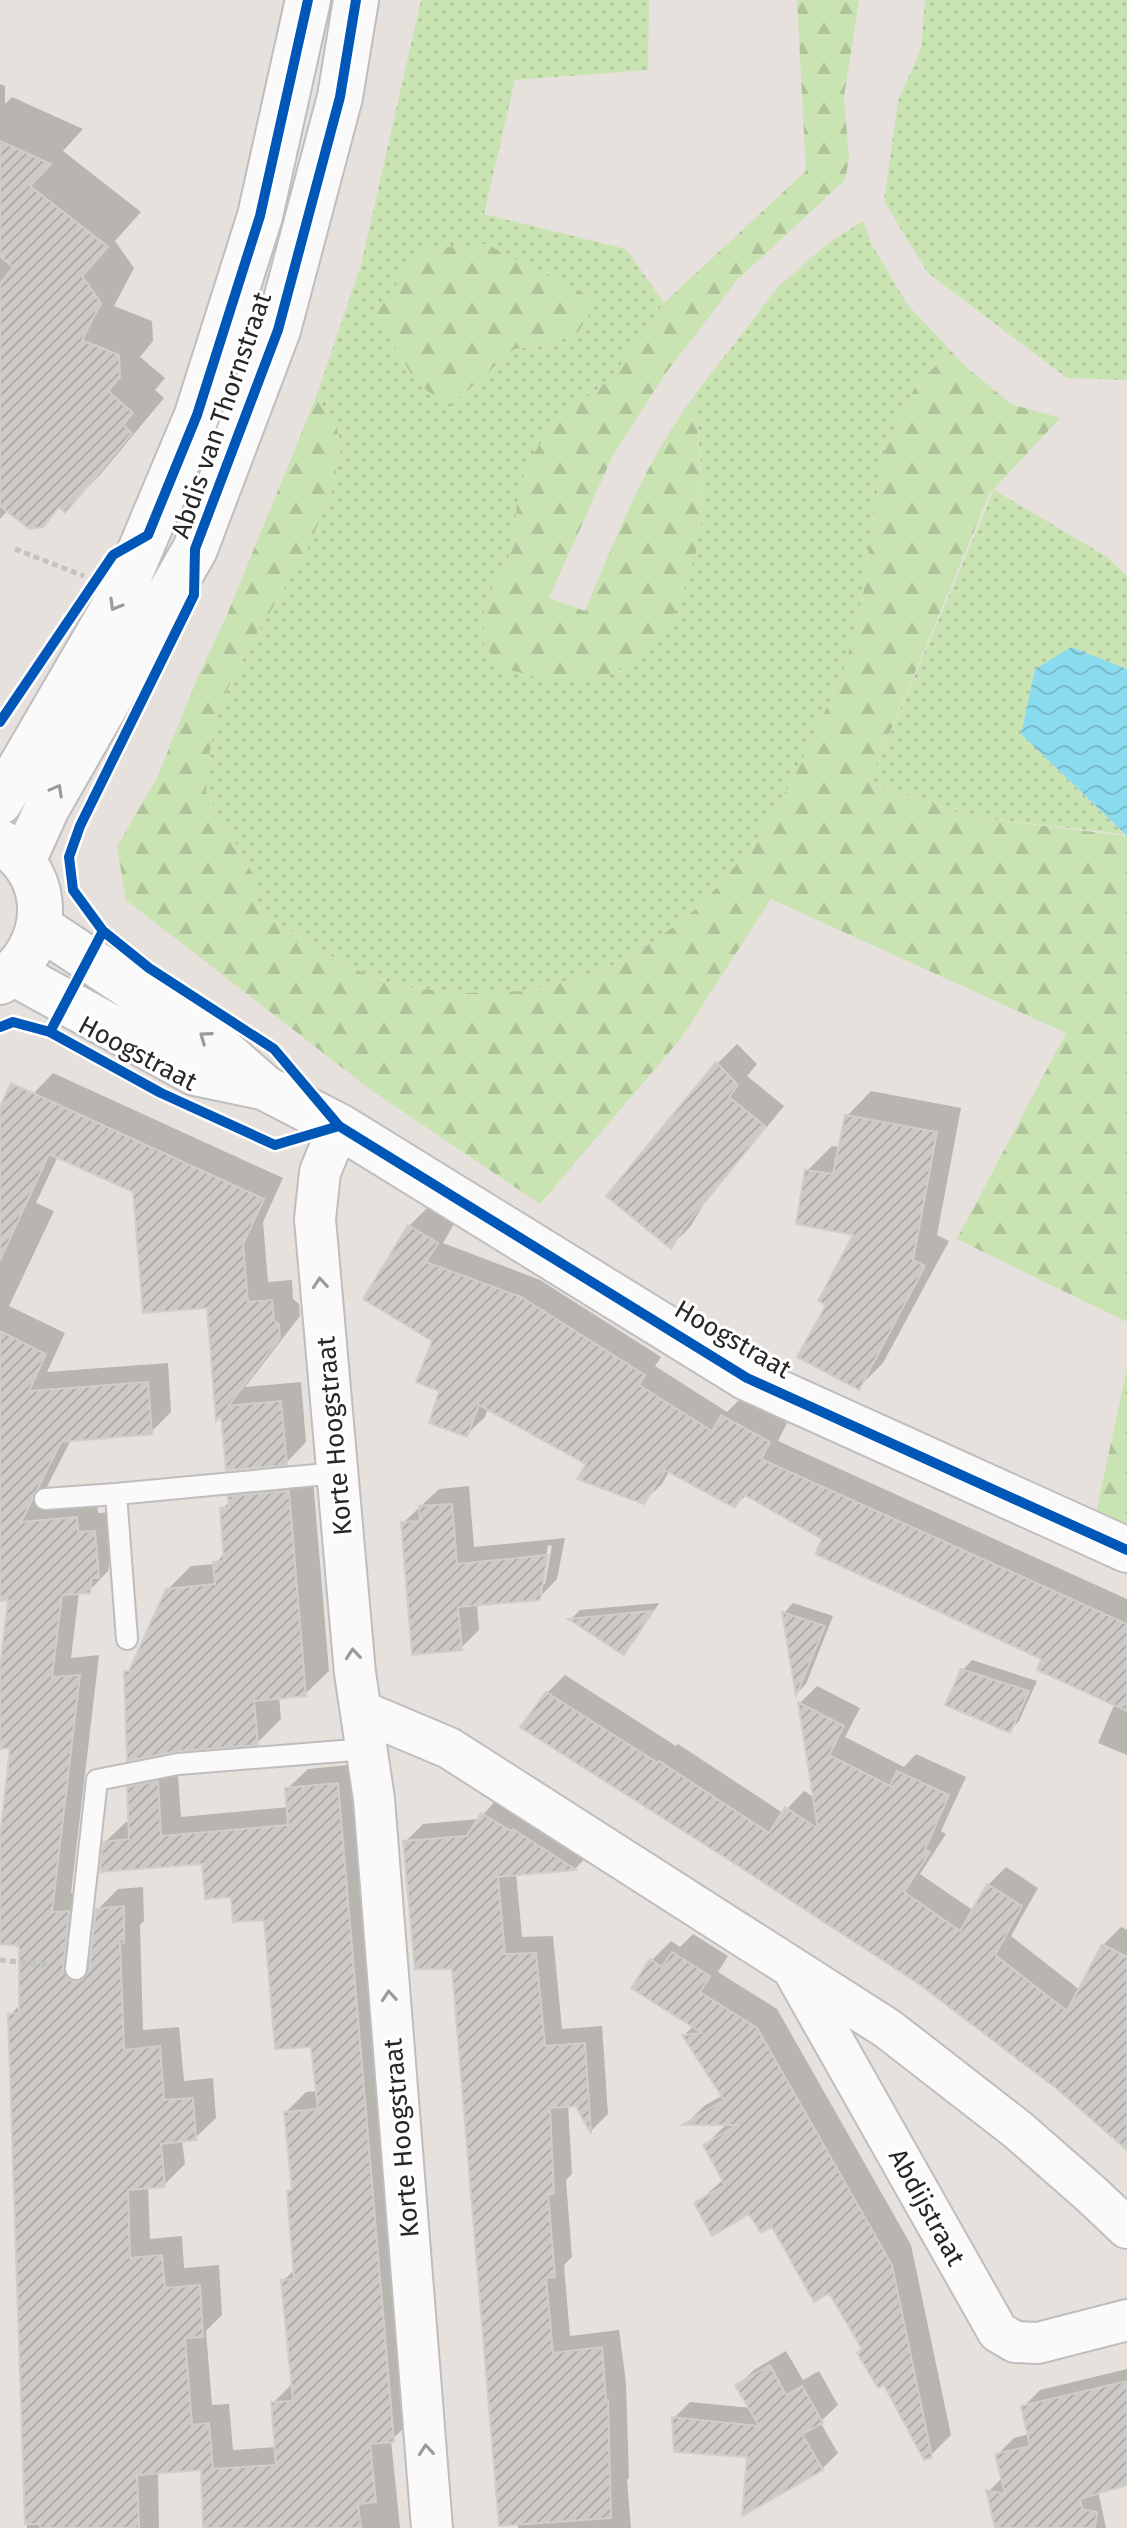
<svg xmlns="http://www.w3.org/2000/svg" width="1127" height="2528" font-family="'Fira Sans',sans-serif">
<defs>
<pattern id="grass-dots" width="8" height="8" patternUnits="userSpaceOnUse" patternTransform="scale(2)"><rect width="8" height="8" fill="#cae3b2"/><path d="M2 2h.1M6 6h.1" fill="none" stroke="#aec399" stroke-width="1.8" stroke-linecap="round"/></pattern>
<pattern id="forest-firs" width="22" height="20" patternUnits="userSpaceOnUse" patternTransform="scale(2)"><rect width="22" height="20" fill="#cae3b2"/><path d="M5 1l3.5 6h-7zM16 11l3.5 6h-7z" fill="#aec399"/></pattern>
<pattern id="water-waves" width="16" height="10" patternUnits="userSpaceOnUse" patternTransform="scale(2)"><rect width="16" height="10" fill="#8adbed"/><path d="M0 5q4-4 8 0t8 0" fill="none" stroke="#77bccb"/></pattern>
<pattern id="building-hatch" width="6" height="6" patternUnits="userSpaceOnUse" patternTransform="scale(2)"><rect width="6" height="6" fill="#ccc9c6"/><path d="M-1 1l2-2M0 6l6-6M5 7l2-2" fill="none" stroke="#afadaa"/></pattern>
</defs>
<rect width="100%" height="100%" fill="#e6e1dc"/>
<path fill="url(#grass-dots)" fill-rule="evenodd" d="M421,0H649L648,70L515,80L484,214L626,249L664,303L610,381L560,416L517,502L514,546L484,605L668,624C680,595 693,566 699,535C707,490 698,441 694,396L777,288L827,244L863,221L872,245L907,304L951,351L916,385L887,442L875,502L863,595L844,670L794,778L750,849L701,905L655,941L598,973L526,991L461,993L397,986L347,966L260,911L253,874L206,792L209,757L218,707L255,636L303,557L331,494L341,448L336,424L319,403L317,395L361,265ZM423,249L552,345L514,349L449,406Z
M925,0H1127V380L1067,378L928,273L884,201L898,101L921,49Z
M994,490L1107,557L1127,576V669L1071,647L1035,669L1021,734L1124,834L971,817L869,782Z"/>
<path fill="url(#forest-firs)" d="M797,0H859L844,97L849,159L845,180L737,280L665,374L613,455L549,598L585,611C616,537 645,462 694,396C698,441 705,487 700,531C697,554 681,605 668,624C652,650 620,674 590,680C561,686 528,675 500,667L483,643L484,605L514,546L517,502L527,463L560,416L610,380L664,303L806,171Z
M486,244L596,300L588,317L578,332L552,345L514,349L449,407L417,383L374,314L423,249Z
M951,351L966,367L1011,404L1060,418L990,493L869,782L971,817L1127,836V1322L957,1239L1066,1033L771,899L682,1037L540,1204L371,1090L126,900L117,847L157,778L199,674L227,615L317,395L319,403L336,424L341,448L331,494L304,557L255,636L218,707L209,757L206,792L253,874L260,911L347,966L396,986L461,993L526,991L598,973L655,941L701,905L750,849L794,778L844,670L863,595L875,502L887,442L916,385Z
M1127,1368V1531L1095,1517Z"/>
<path fill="url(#water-waves)" d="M1071,647L1127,669V836L1021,734L1035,669Z"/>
<path fill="#0003" fill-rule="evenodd" d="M0,84L5,86V104L12,97L83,129L63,151L141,212L115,241L134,268L114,306L152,321L153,341L140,357L165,378L155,390L164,398L99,476L65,510L61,506L42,525L8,510L0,519Z
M737,1044L757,1064L747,1076L784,1106L704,1204L690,1227L671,1246L609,1196L718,1063Z
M53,1073L283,1178L263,1222L268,1282L292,1280L293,1299L299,1304L300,1316L245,1387L301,1382L306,1442L286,1463L228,1468L209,1306L135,1191L58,1156L36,1203L54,1211L9,1306L65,1333L47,1372L168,1363L171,1412L151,1432L71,1440L39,1502L97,1497L98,1513L114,1512L118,1556L109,1565L108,1571L88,1592H79L71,1658L99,1655L71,1893L89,1891L83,1947L88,1959L92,1961L98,1909L118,1889L143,1887L144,1921L140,1925L143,2030L179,2027L184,2081L213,2078L216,2118L195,2138L182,2140L185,2164L164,2185L148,2186L150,2239L182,2236L184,2268L219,2265L222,2315L206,2331L212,2405L229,2404L233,2450L277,2447L273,2403L293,2383L283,2281L295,2269L289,2192L293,2187L286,2112L306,2092L318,2091L313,2044L266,1918L233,1894L203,1862L105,1842L126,1822H130L129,1788L150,1768L177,1762L181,1817L289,1807L287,1789L308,1769L358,1764L413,2420L391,2440L400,2528H205L202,2468L158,2472L159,2528H27L10,2015L21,2004V1944L0,1941V1855L12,1746L0,1747V1664H2L10,1598L0,1599V1161L33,1094Z
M871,1091L961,1108L937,1235L949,1241L883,1363L858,1388L828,1304L856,1233L807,1171L832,1146L840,1147L847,1116Z
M427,1208L454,1224L443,1243L540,1280L661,1357L655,1366L727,1412L741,1398L787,1423L778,1441L1127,1599V1755L1098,1743L1115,1703L1044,1658L747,1494L735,1506L670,1470L662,1484L643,1502L589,1464L488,1408L485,1417L466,1435L441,1390L435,1340L409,1226Z
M312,1468L329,1671L305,1694L279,1697L281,1719L257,1743L126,1672L135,1664L167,1590L191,1566L215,1564L226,1552L222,1509L231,1501L230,1497L254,1473Z
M469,1486L474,1547L565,1538L557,1579L539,1598L477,1603L479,1630L461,1648L403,1523L439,1489ZM548,1545L552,1546L545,1584H541Z
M659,1603L633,1643L623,1653L571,1619L580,1610Z
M793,1603L833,1616L806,1684L798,1692L784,1613Z
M972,1660L1037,1681L1019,1721L1009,1731L963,1670Z
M565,1675L676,1746L678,1744L783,1813L804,1791L815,1798L800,1703L817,1686L860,1708L845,1737L904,1767L916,1754L966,1777L941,1831L946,1834L920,1874L974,1911L988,1885L1006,1867L1038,1888L1011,1936L1080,1990L1103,1945L1121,1927L1127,1930V2148L1058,2088L547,1693Z
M500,1796L592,1851L576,1868L516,1873L522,1937L553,1936L562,2029L602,2026L608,2114L591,2131L577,2104H568L572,2174L566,2180L572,2257L564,2265L570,2336L619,2330L626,2383L629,2478L627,2480L631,2528H518L454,1967L405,1842L423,1824L479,1819Z
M693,1934L728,1956L718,1972L777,2009L911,2245L951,2435L931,2455L830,2290L773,2224L750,2211L697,2203L724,2179L705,2145L728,2123H687L704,2106L723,2095L684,2035L694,2026L652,1960L671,1941L680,1947Z
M786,2351L803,2380L819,2371L838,2405L820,2422L838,2453L822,2469L750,2456L674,2418L690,2402L751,2408L738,2385L754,2370Z
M1127,2369V2483L1098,2491L1106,2528H997L989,2491L1003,2477L997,2455L1014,2438L1029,2434L1023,2407L1040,2390Z"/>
<path fill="url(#building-hatch)" stroke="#d1cdc8" stroke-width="2" d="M0,141L51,164L30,186L108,247L82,276L101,303L82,340L119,355L120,377L108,391L133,413L123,425L132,433L65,513L59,507L43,527L29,529L0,506V284L13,267L0,256Z
M716,1062L738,1085L729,1097L766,1127L685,1226L671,1249L606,1196Z
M11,1083L264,1199L243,1244L248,1302L272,1300L274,1320L279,1324L280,1338L228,1406L281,1401L287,1465L226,1470L221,1415L216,1421L207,1308L143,1313L133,1192L49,1154L0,1260V1107Z
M845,1115L937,1132L913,1260L925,1266L859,1390L797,1357L826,1305L818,1301L853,1235L796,1224L805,1170L833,1174Z
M408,1225L438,1243L426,1262L521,1297L645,1375L639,1385L712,1431L721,1415L770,1442L761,1459L1127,1624V1711L1037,1670L1041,1659L815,1554L822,1539L743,1494L735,1508L665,1470L644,1504L577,1479L586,1464L479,1405L467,1437L429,1423L439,1391L416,1382L432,1341L363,1299Z
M0,1331L46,1354L29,1391L148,1382L152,1434L61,1442L21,1522L77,1517L78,1532L95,1531L99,1578H92L90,1593L62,1595L52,1677L80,1675L52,1912L69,1911L63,1968L68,1979L75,1982L82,1980L89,1971L96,1909L124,1906V1943L120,1944L124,2050L160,2046L164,2100L193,2098L196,2140L161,2144L165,2187L128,2190L130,2258L162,2255L165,2288L200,2285L203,2337L185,2338L192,2425L209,2423L213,2469L276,2465L271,2402L293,2401L281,2280L294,2279L287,2191L292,2190L284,2112L318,2109L311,2047L275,2049L264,1920L233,1922L231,1897L205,1899L202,1864L100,1872L103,1842L129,1839L127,1787L158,1781L161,1836L288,1825L285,1788L338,1783L394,2442L370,2444L376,2502L358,2504L361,2528H203L201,2470L137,2475L139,2528H40V2524H25L8,2014L19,2013V1946L0,1944V1837L10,1748L0,1749V1667L8,1600L0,1601Z
M289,1491L306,1696L254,1701L258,1745L177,1751L127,1761L124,1671H129L166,1589L215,1584L213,1562L224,1561L220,1508H229L228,1496Z
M452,1504L457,1564L548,1555L540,1600L458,1607L462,1650L412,1655L401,1522L420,1521L419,1506Z
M652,1611L624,1655L568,1619Z
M782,1612L825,1626L796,1696Z
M961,1669L1029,1691L1010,1733L945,1705Z
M546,1692L658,1763L659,1761L769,1833L785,1807L818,1829L798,1702L844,1726L829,1755L890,1786L897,1771L949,1795L925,1849L930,1852L904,1892L960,1931L987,1884L1022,1906L995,1955L1067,2011L1102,1944L1127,1957V2150L1057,2089L919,1984L729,1860L520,1727Z
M481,1813L511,1831L513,1829L576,1870L498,1877L505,1954L536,1953L545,2046L585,2043L591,2134L576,2106L550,2108L554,2194H548L555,2277L546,2278L553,2353L602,2347L606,2400H608L611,2518L499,2526L452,1969H415L403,1841L467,1836Z
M672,1952L710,1976L700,1992L757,2028L892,2265L932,2457L924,2460L884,2385L878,2388L857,2353L862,2349L829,2293L814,2302L772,2227L761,2233L749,2214L712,2236L694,2203L725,2185L703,2145L737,2125H682L724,2100L682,2035L702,2033L631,1988L650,1959L662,1967Z
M770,2365L786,2395L802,2386L823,2423L802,2434L823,2470L742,2516L747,2457L674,2452L672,2417L759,2426L735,2385Z
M1127,2381V2485L1080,2499L1082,2509L1097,2512L1095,2528H995L986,2490L1005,2494L995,2454L1030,2446L1021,2406Z"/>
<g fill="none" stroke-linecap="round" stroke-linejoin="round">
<defs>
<path id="service" d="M116,1494L337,1473
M45,1499L116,1494L127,1639
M76,1969L97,1780L178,1764L367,1749"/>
<path id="minor" d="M339,1126L320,1172L315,1219L355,1673L374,1799L432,2528
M361,1711L449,1748L888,2029L1018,2130L1091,2194L1127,2228
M794,1971L998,2332L1015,2342L1038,2343L1127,2320"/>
<path id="tertiary" d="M40,927L213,1042L265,1088L339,1126L747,1378L1127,1550
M13,973L195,1073L262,1087"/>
<path id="secondary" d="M0,802L123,591L197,415L260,216L308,0
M23,861L47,808L195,549L278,330L340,97L356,0
M0,982C50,948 56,878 2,843"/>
</defs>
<use href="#service" stroke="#bfbdbe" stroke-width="24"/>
<use href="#minor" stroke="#bfbdbe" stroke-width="44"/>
<use href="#tertiary" stroke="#bfbdbe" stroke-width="48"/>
<use href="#secondary" stroke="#bfbdbe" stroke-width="48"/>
<path stroke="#c2c2c1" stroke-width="5" stroke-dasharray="6 4" stroke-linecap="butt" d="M15,549L84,576
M0,1960L47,1965"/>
<use href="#service" stroke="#fbfafa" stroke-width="20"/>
<use href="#minor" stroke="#fbfafa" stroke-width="40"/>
<use href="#tertiary" stroke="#fbfafa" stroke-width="44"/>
<use href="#secondary" stroke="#fbfafa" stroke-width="44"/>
<defs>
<path id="cycleway" d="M356,0L340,97L278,330L195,549L194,595L80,826L69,857L73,890L103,931L149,968L274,1049L339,1126L747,1378L1127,1550
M0,722L113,555L148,535L197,415L260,216L308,0
M0,1027L13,1022L50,1032L161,1093L275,1145L339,1126
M50,1032L103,931"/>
</defs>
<use href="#cycleway" stroke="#fff" stroke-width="15"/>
<use href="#cycleway" stroke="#0057b8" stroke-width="10"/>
</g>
<defs><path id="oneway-chevron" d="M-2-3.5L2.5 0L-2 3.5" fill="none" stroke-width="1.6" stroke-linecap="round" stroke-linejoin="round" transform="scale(2)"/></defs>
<g stroke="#9c9b9b">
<use href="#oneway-chevron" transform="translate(115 605) rotate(120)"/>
<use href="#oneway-chevron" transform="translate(57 790) rotate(-61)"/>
<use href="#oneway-chevron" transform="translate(205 1037) rotate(-145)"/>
<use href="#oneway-chevron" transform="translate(320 1283) rotate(-95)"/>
<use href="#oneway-chevron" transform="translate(353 1654) rotate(-95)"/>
<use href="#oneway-chevron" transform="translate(389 1996) rotate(-95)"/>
<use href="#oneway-chevron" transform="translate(426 2450) rotate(-95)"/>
</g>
<g text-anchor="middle" stroke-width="6" stroke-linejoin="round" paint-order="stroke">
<g font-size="26" fill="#272727" stroke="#fff">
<text transform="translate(221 415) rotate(-71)" y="9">Abdis van Thornstraat</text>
<text transform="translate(138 1053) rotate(28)" y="9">Hoogstraat</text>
<text transform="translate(733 1339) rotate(30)" y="9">Hoogstraat</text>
<text transform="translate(334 1436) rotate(-95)" y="9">Korte Hoogstraat</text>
<text transform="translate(401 2138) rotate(-95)" y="9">Korte Hoogstraat</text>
<text transform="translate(927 2207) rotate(61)" y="9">Abdijstraat</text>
</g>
</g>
</svg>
